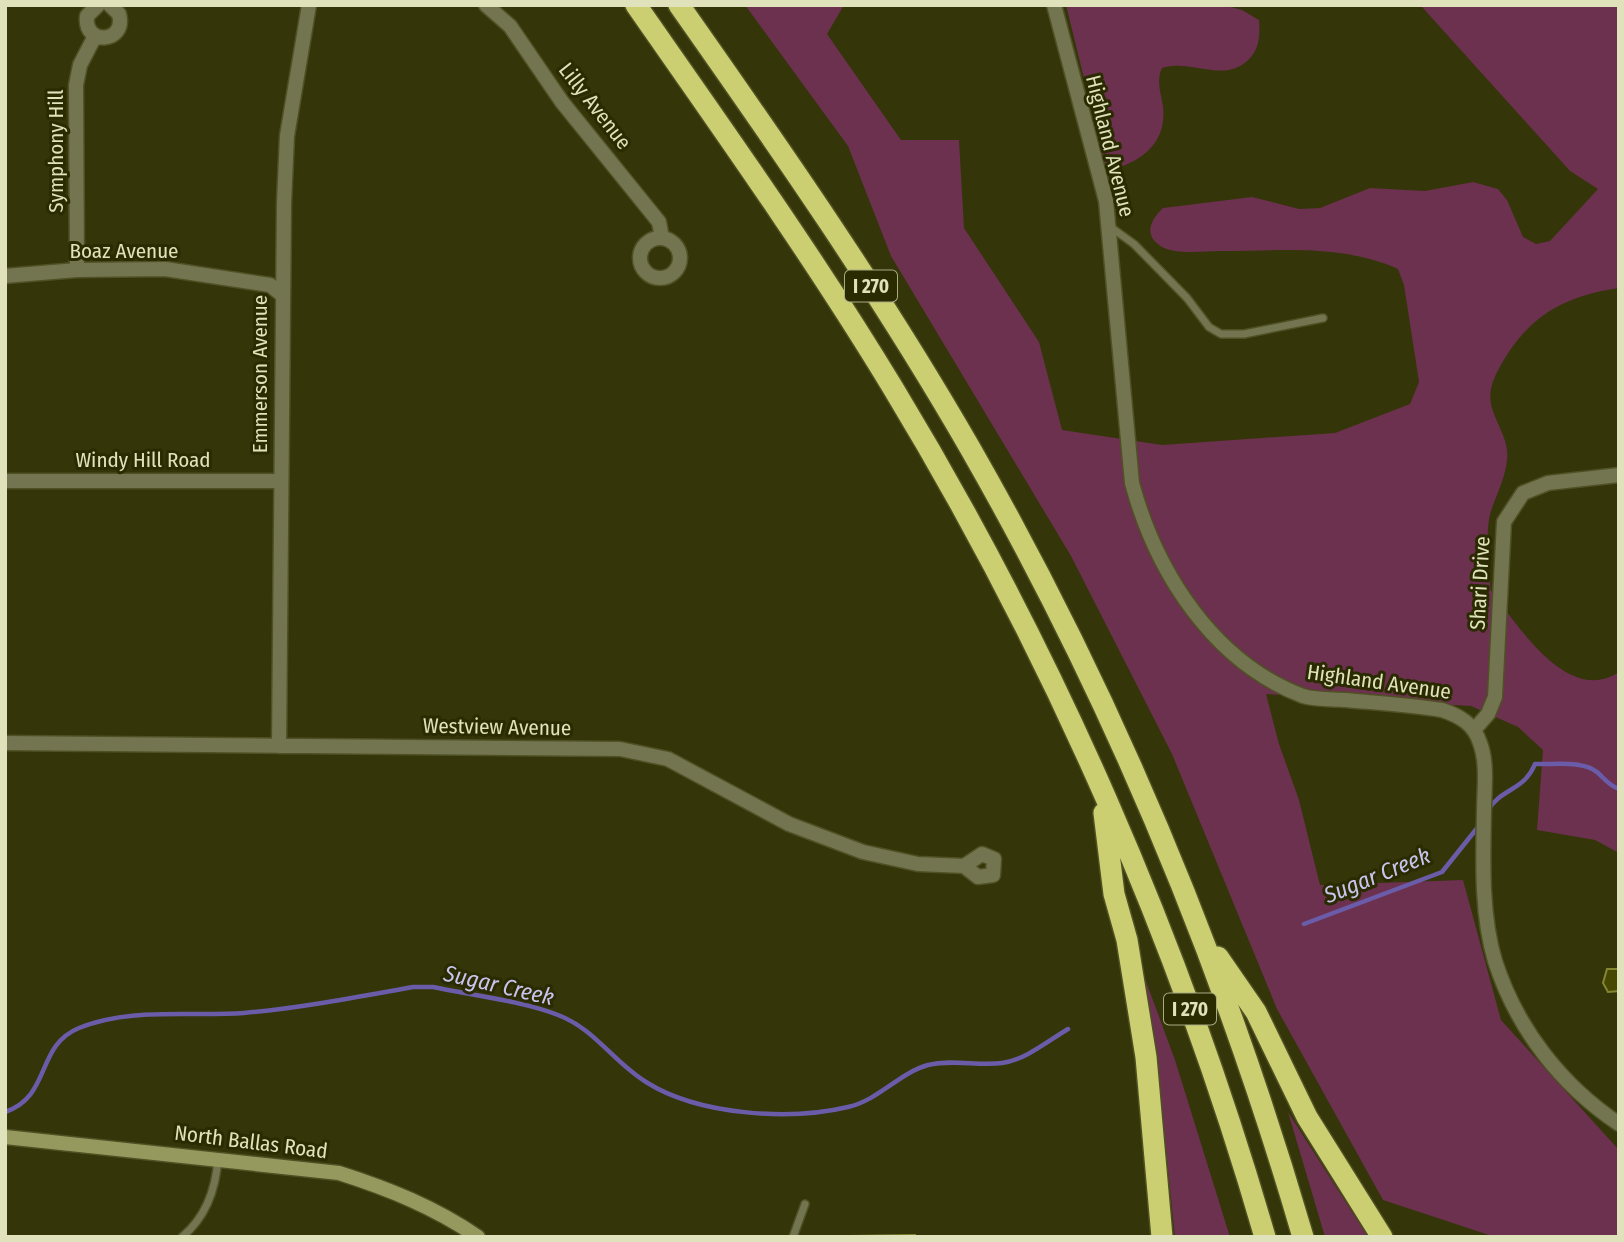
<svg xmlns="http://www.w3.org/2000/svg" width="1624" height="1242" font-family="'Fira Sans Condensed',sans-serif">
<rect width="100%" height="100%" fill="#343508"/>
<path fill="#6b314e" d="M745,5H844L827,34L901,140H959L964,228L1039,342L1062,430L1162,445L1335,433L1410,404L1419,382L1404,285L1398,269C1343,244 1280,251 1221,251C1204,251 1177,255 1162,247C1143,236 1150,220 1163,208L1252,197L1299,209L1320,208L1370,188L1425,191L1473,182L1498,189L1507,200L1523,237L1536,244L1550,241L1598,189L1570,171L1422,7L1397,5H1619V288C1565,296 1530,315 1502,363C1495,376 1488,388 1491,404C1495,423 1510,440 1507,460C1505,479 1497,493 1491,511C1485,529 1488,572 1491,591C1518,625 1568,706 1619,672V853L1595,840L1537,830L1543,750L1518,727L1471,706L1266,694L1279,744L1299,800L1320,885L1463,880L1501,1020L1619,1150V1237H1495L1383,1200L1277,1009L1172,754L1071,556L891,256L848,146Z
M1066,5H1223L1242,10L1259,20C1260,33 1260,46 1251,57C1226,86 1192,58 1162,68C1156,81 1161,93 1163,106C1167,141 1145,159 1115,169L1105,164Z
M1144,976L1175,1060L1230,1237H1175L1156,1053Z
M1288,1112L1368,1237H1325Z"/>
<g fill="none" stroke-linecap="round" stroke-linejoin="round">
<path stroke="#6b5ca9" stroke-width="4.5" d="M1488,810C1503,787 1524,791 1535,764C1553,765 1582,760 1597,772C1605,779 1608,785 1619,789
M1304,924L1442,872L1478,827
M5,1112C52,1096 35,1046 79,1028C131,1007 189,1017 244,1013C301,1008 357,997 413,987H433C470,995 523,1001 558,1015C595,1029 613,1062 646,1082C698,1115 789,1121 848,1107C879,1100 899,1073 928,1065C952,1059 978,1066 1002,1063C1025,1060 1048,1041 1068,1029"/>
</g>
<path fill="#464700" stroke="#848634" stroke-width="2" d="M1607,969H1619V991L1608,992L1603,983Z
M915,1235V1237H849V1236Z"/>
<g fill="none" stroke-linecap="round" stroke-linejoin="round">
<defs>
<path id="service" d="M1109,226L1134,244L1187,298L1209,327L1221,334H1244L1323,318
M182,1237C206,1217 216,1189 218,1158
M793,1237L805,1204"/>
<path id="minor" d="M98,5L87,16C83,46 127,44 119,14L110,5
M486,5L510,26L562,102L659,222L662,238
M1054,5L1106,201L1132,483C1156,572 1213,662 1303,696C1316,700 1333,699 1346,700C1378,703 1410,705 1442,710C1460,716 1474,724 1480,743C1488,764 1484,790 1484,812C1483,861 1481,914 1495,961C1517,1029 1561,1085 1619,1124
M640 258a20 20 0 1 1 40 0a20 20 0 1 1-40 0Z
M77,270L76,85L80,65L95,36
M5,276L77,270L165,269L270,285L281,294
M5,481H281
M1474,730L1488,714L1495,697L1504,522L1523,493L1548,483L1619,475
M5,743L620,749L668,759L789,824L863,852L918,864L964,866L978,877L993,875L994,859L982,854L964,866
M279,746L284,203L287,136L309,5"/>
<path id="secondary" d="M5,1137L339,1173C389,1189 434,1207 478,1237"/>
<path id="motorway" d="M636,5C724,131 813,256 893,388C1053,652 1179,940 1265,1237
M679,5C781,150 882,295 970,448C1112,696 1223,963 1303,1237
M1104,813L1114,894L1127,940L1146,1057L1162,1237
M1218,957L1256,1012L1307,1117L1382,1237"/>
</defs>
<use href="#service" stroke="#4f5124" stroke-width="10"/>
<use href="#minor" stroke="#4f5124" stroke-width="17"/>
<use href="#secondary" stroke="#4f5124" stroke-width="17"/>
<use href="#motorway" stroke="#4f5124" stroke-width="24"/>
<use href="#service" stroke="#737450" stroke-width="7"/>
<use href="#minor" stroke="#737450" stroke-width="14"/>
<use href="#secondary" stroke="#96995e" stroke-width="14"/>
<use href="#motorway" stroke="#cbcf71" stroke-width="21"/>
</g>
<g text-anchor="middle" stroke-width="6" stroke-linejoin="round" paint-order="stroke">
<g fill="#2a2b00" stroke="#a9ab82" stroke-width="2">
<rect x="845" y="270.5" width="52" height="31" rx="5"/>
<rect x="1164" y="993.5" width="52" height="31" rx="5"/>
</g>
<g font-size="19" font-weight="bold" fill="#dfe2ba">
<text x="871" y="293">I 270</text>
<text x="1190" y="1016">I 270</text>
</g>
<g font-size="21" fill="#dfe2ba" stroke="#2a2b00">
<text transform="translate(595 106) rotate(52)" y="7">Lilly Avenue</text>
<text transform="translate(1110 146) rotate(76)" y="7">Highland Avenue</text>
<text transform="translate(56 151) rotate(-90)" y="7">Symphony Hill</text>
<text x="124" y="258">Boaz Avenue</text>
<text transform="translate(260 374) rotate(-90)" y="7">Emmerson Avenue</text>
<text x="143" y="467">Windy Hill Road</text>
<text transform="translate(1480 583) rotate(-87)" y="7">Shari Drive</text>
<text transform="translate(1379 682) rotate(8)" y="7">Highland Avenue</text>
<text transform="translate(497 727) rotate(1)" y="7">Westview Avenue</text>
<text transform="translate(251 1142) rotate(7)" y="7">North Ballas Road</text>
</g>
<g font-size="23" font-style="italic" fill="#c9c4ee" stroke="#2a2b00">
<text transform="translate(1377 875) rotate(-22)" y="8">Sugar Creek</text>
<text transform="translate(499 985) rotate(13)" y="8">Sugar Creek</text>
</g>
</g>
<rect width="1624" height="1242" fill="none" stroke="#dfe2ba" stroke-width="14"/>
</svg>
